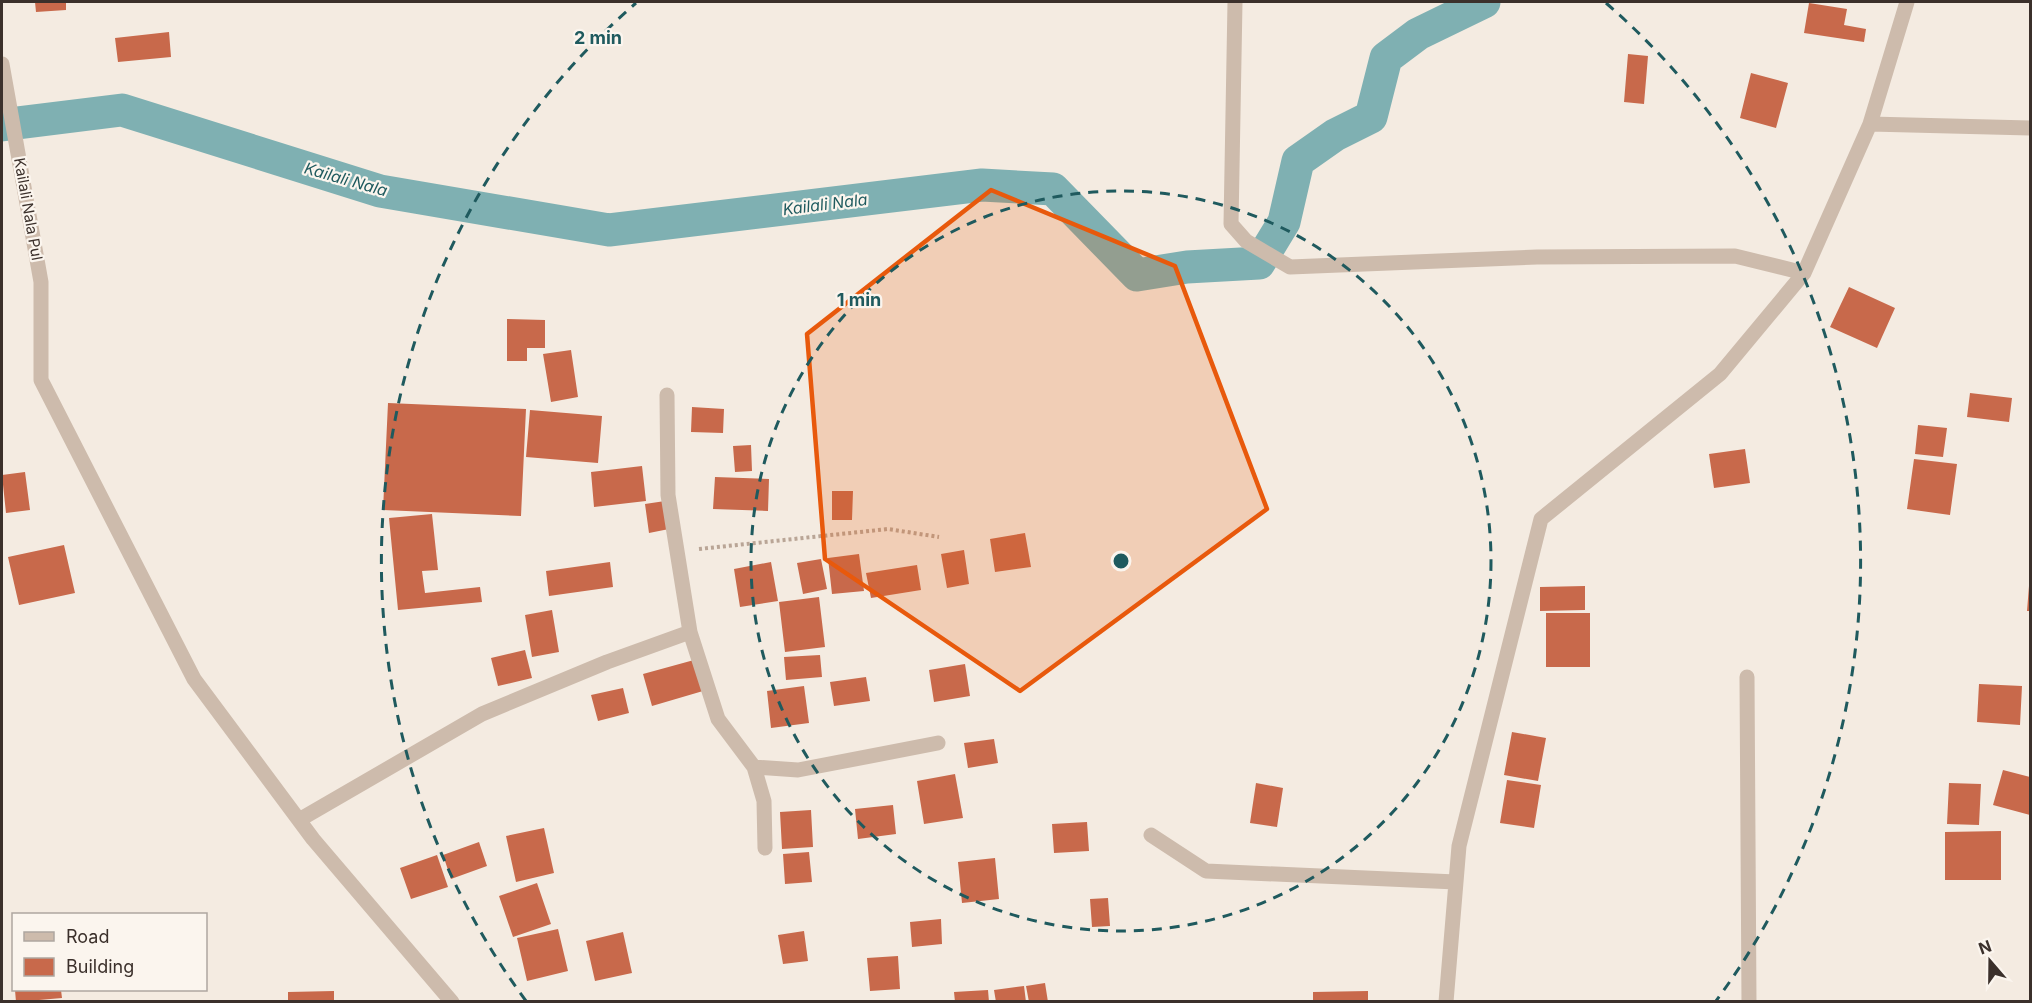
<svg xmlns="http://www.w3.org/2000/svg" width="2032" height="1003" font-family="Inter,sans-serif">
<rect width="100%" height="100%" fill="#f4ebe1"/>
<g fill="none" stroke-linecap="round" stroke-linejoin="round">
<path stroke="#7fb0b2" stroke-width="33" d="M2,125L122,110L380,191L609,230L982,185L1053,189L1137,275L1187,267L1259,263L1284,222L1298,161L1335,135L1371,117L1386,58L1418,34L1484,2"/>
</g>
<path fill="#c8694b" d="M35,2H66V10L36,12Z
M1809,3L1847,9L1844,25L1866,29L1864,42L1804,33Z
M169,32L171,57L118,62L115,38Z
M1628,54L1648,56L1644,104L1624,102Z
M1751,73L1788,83L1776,128L1740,118Z
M1849,287L1895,308L1877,348L1830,327Z
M507,319L545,320V348H527V361H507Z
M571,350L578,397L551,402L543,354Z
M1970,393L2012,398L2009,422L1967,417Z
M388,403L526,409L521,516L383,510Z
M692,407L724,409L723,433L691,432Z
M530,410L602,416L598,463L526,457Z
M1918,425L1947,428L1943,457L1915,454Z
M751,445L752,471L735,472L733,446Z
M1745,449L1750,483L1714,488L1709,454Z
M1914,459L1957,464L1950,515L1907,509Z
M642,466L646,501L594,507L591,472Z
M25,472L30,510L6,513L2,475Z
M715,477L769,479L768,511L713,509Z
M832,491H853L852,520H832Z
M665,501L669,529L649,533L645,504Z
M432,514L438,570L422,571L425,593L480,587L482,602L398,610L389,518Z
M1025,533L1031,567L995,572L990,539Z
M64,545L75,593L19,605L8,557Z
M964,550L969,584L947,588L941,554Z
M859,554L864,591L832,594L828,558Z
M821,559L827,589L803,594L797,563Z
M610,562L613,587L549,596L546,571Z
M771,562L778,601L740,607L734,569Z
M917,565L921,590L871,598L866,573Z
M1585,586V610L1540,611V587Z
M2029,586H2030V611H2027Z
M819,597L825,647L785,652L779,602Z
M552,610L559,652L532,657L525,615Z
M1546,613H1590V667H1546Z
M525,650L532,678L498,686L491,658Z
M820,655L822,677L786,680L784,657Z
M694,660L703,691L652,706L643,674Z
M965,664L970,696L934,702L929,670Z
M866,677L870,701L834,706L830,682Z
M1979,684L2022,686L2020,725L1977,722Z
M804,686L809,723L771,728L767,691Z
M623,688L629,713L598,721L591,695Z
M1512,732L1546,738L1538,781L1504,775Z
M994,739L998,763L968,768L964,743Z
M2003,770L2030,777V815L1993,805Z
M955,774L963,818L924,824L917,781Z
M1507,780L1541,785L1534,828L1500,823Z
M1256,783L1283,788L1277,827L1250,823Z
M1949,783L1981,784L1979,825L1947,824Z
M893,805L896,834L858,839L855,809Z
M811,810L813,847L782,849L780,812Z
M1087,822L1089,851L1054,853L1052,824Z
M544,828L554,873L516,882L506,836Z
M2001,831V880H1945V832Z
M479,842L487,866L451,879L443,855Z
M809,852L812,882L785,884L783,854Z
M437,855L448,887L411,899L400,868Z
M995,858L999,899L962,903L958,862Z
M537,883L551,924L513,937L499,896Z
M1108,898L1110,926L1092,927L1090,899Z
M941,919L942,944L912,947L910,922Z
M558,929L568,971L527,981L517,938Z
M804,931L808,961L783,964L778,935Z
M623,932L632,973L595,981L586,941Z
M898,956L900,989L870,991L867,958Z
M1045,983L1048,1002H1029L1026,986Z
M1024,986L1026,1002H996L994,990Z
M15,990H61L62,998L16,1002Z
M988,990L989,1002H955L954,992Z
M334,991V1002H288V992Z
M1368,991V1002H1313V992Z"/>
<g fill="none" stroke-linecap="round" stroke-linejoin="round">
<path stroke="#b9a596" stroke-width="4" stroke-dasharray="3 3" stroke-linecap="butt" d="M699,549L888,529L939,537"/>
<path stroke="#cdbbac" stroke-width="15" d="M1235,2L1231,224L1246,241L1290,267L1537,257L1735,256L1804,273
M2,64L41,282V380L194,679L313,839L452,1002
M1870,124L2030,128
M667,395L668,495L690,632L718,719L754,767L764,801L765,848
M1747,677L1749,1002
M754,767L798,770L938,743
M299,820L482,714L607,662L690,632
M1151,835L1206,871L1456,882
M1446,1002L1459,846L1541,519L1720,374L1804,273L1870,124L1907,2"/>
</g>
<path fill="#e8590c" fill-opacity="0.2" stroke="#e8590c" stroke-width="4.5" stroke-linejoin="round" d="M991,190L1175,266L1267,509L1020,691L825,559L807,334Z"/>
<g fill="none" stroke="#1f5a5e" stroke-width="3" stroke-dasharray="10 8">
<circle cx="1121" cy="561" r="370"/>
<path d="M526 1001A740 740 0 0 1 636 3M1606 3A740 740 0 0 1 1716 1001"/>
</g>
<g text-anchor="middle" stroke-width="4.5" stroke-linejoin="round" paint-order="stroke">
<g font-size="15" fill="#3b302b" stroke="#fbf5ee">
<text transform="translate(28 209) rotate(80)" y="5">Kailali Nala Pul</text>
</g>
<g font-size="16" font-style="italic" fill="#1f5a5e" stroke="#fbf5ee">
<text transform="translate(346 179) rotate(16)" y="6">Kailali Nala</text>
<text transform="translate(825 204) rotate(-7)" y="6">Kailali Nala</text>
</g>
</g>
<circle cx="1121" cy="561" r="9" fill="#1f5a5e" stroke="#fbf5ee" stroke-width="3"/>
<g font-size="18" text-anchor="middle" font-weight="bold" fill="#1f5a5e" stroke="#fbf5ee" stroke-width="4.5" stroke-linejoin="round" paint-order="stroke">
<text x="598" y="44">2 min</text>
<text x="859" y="306">1 min</text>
</g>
<rect width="2032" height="1003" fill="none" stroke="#3b302b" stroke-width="6"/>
<rect x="12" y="913" width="195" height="78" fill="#fbf5ee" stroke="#aea6a0" stroke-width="1.5"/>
<rect x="24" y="932" width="30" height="9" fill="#cdbbac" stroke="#aea6a0" stroke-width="1.5"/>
<text x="66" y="943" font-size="18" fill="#3b302b">Road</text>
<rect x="24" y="958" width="30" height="18" fill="#c8694b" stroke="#aea6a0" stroke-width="1.5"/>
<text x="66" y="973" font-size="18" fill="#3b302b">Building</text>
<g transform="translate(1990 961) rotate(340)" stroke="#fbf5ee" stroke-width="4.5" paint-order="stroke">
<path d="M0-4.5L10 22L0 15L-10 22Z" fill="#3b302b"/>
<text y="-9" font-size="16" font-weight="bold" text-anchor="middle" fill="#3b302b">N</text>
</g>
</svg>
